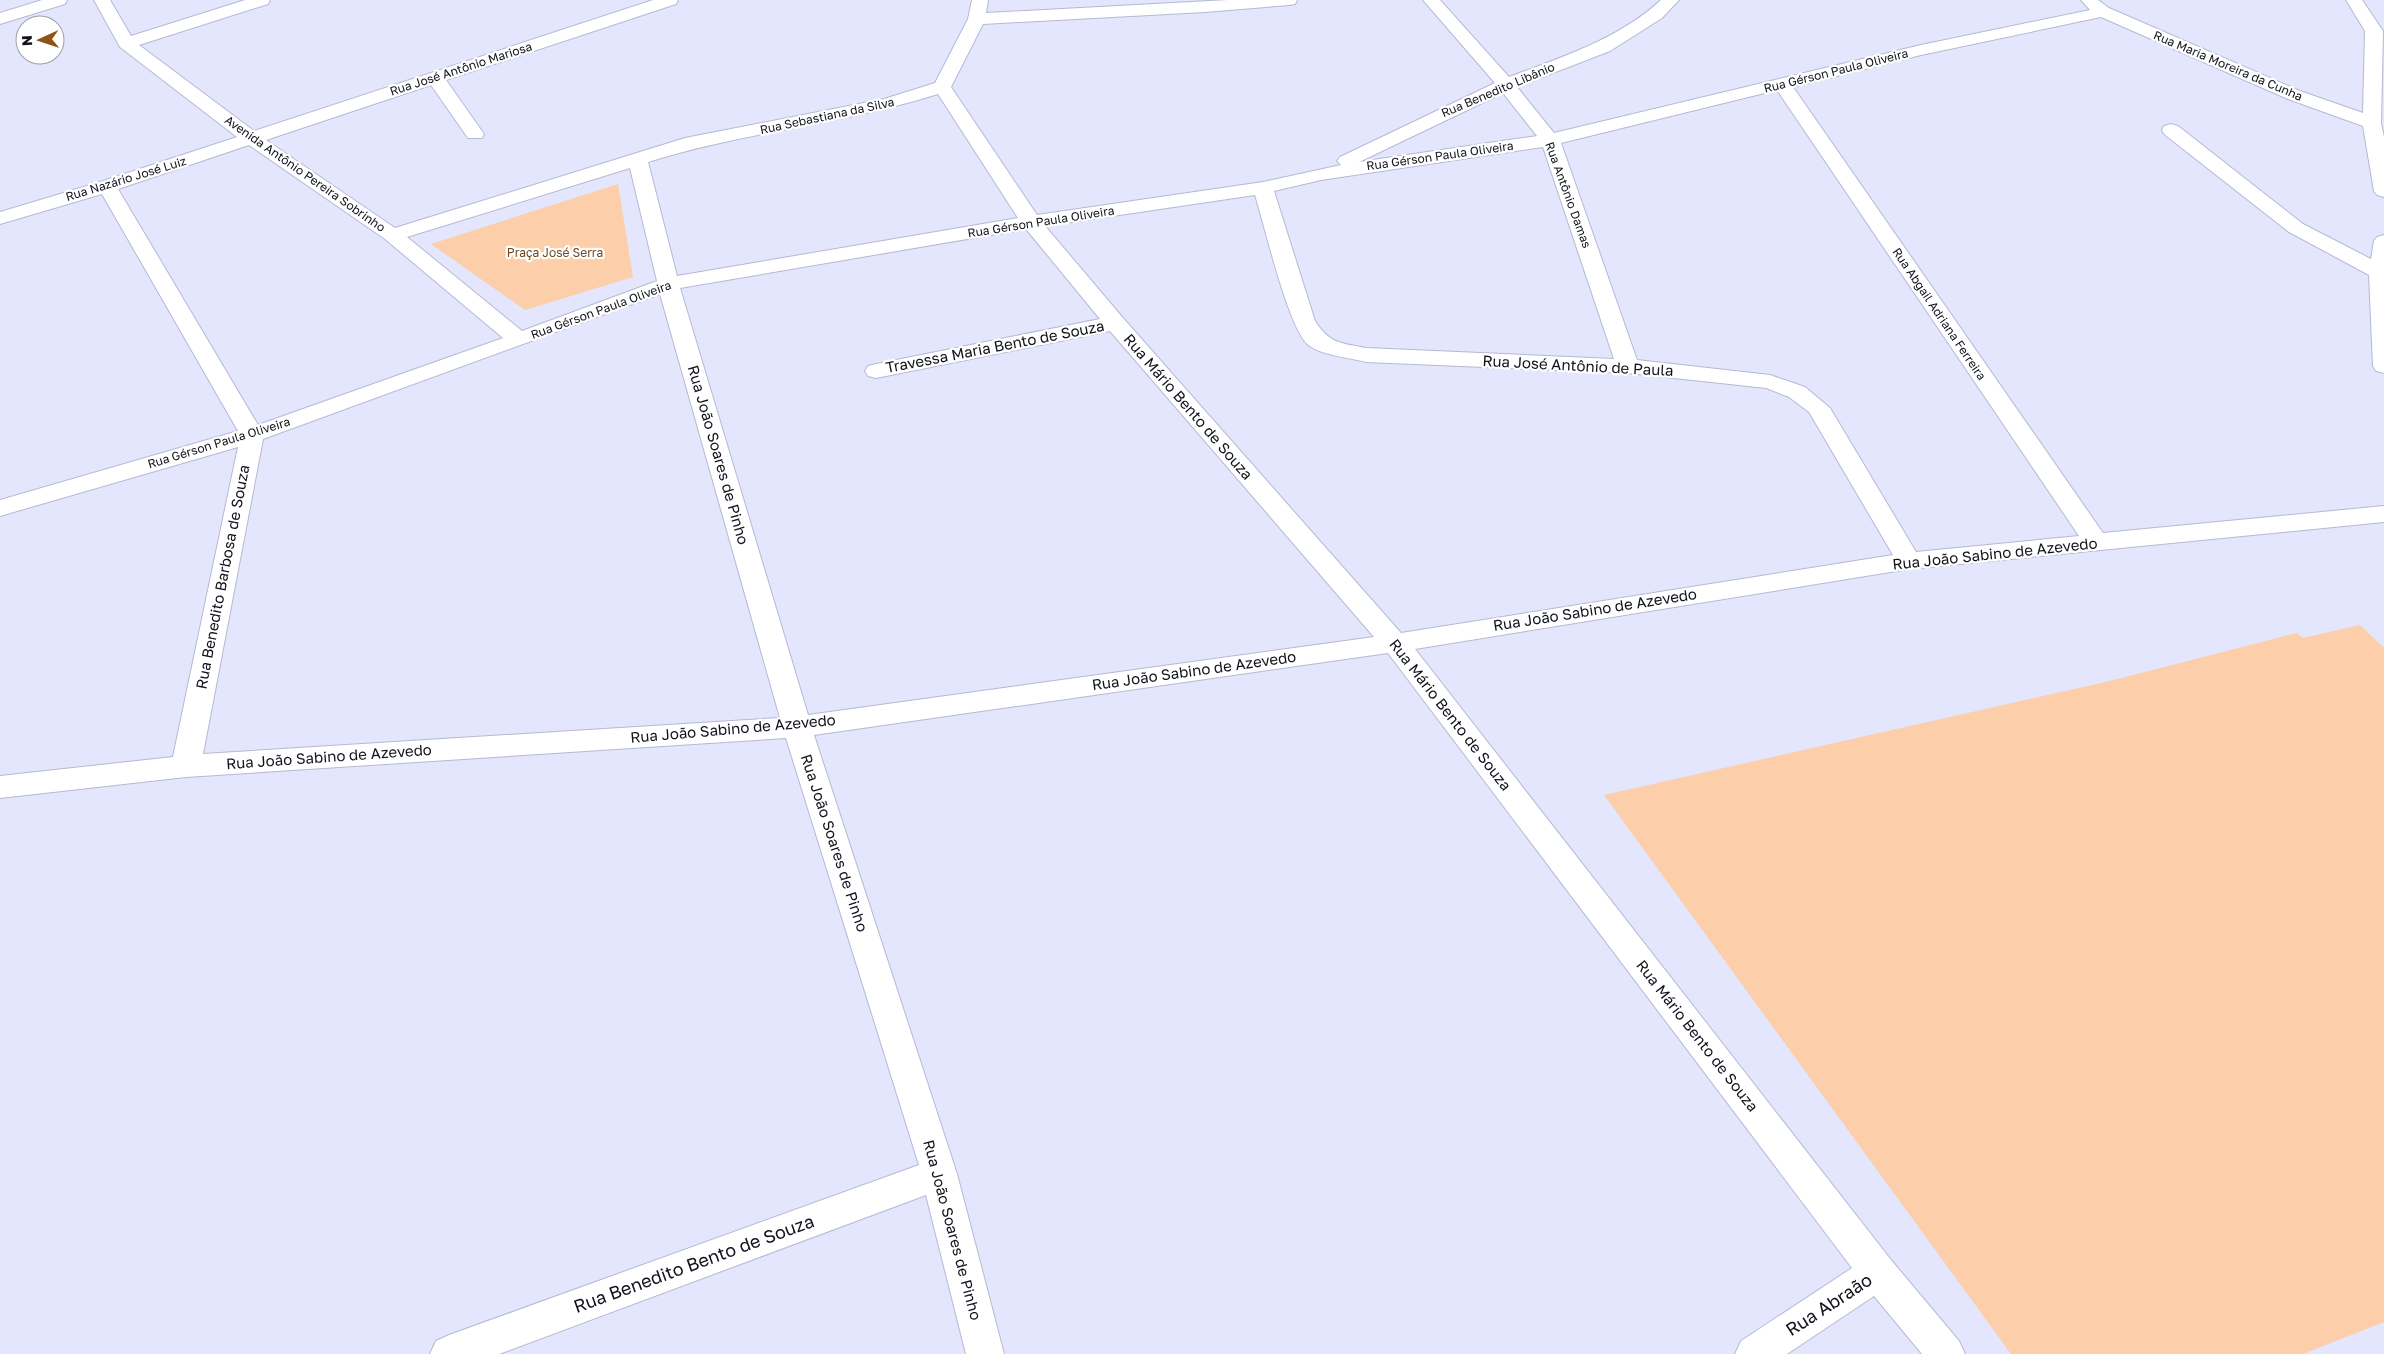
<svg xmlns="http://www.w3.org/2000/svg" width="2384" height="1354" font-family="'Golos Text',sans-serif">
<rect width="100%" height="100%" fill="#e3e6fc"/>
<path fill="#fccea9" d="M618,184L633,277L525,310L431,244Z
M2360,625L2384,648V1322L2303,1354H2011L1604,795L2110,681L2297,633L2303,638Z"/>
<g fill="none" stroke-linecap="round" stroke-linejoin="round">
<defs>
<path id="minor" d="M42,0H67L65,4L0,24V13Z
M94,0H110L131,36L245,0H270L268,4L139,45L254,131L653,0H678L676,4L446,80L484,134L482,138H468L431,85L266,140L395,228L685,138L884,99L935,83L968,19L972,0H988L986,13L1228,0H1297L1295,4L1289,5L1205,12L983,24L951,87L1037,215L1263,182L1341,165L1337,161L1340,157L1495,83L1423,0H1440L1509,77C1562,57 1619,39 1661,0H1679L1662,18L1610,51L1517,87L1554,133L1921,45L2090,10L2081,0H2098L2109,8L2300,91L2363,113L2365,31L2346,0H2362L2383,31L2381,123L2384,137V197L2377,195L2374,191L2363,126L2288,99L2101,17L1921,55L1793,87L2103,533L2384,506V522L1909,569L1415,649L1891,1260L1959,1341L1965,1354H1922L1874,1296L1787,1354H1735L1741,1341L1852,1268L1388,653L814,735L957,1174L1004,1354H966L926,1195L499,1354H430L436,1341L449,1335L919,1165L786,738L186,777L0,798V776L173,757L238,447L0,516V500L238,431L102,194L0,224V212L100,182L237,137L120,47ZM1777,90L2079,536L1916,552L1830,408L1805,387L1770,375L1637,360L1561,143ZM1503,93L1537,136L1359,162ZM938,94L1018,218L677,276L648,162C743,132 843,124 938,94ZM249,145L385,239L503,338L258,425L118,189ZM1543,147L1614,359L1366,348C1341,343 1330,344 1315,321L1274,191L1321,180ZM630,168L657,281L522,331L407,237ZM1255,195C1265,227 1287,323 1307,344C1319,355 1351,358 1366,362L1628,373L1766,388L1789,397L1809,412L1893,555L1401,633L1123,318L1045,226ZM1026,229L1100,319L876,364L868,366L865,371L868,376L876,378L1110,331L1374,637L808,715L680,288ZM660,294L780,718L203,754L263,439Z
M2171,124L2178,126L2303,224L2371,259L2374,241L2377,237L2384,235V373L2376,371L2373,366L2369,275L2289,232L2164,134L2162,130L2164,126Z"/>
</defs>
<use href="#minor" stroke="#b5b9d3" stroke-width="2"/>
<use href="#minor" fill="#fff" fill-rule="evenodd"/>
</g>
<g text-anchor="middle" stroke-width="4.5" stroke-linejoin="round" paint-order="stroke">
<g font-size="12" fill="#11121b" stroke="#fff">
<text transform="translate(2228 66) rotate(23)" y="4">Rua Maria Moreira da Cunha</text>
<text transform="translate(461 69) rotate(-18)" y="4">Rua José Antônio Mariosa</text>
<text transform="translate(1836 71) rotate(-14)" y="4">Rua Gérson Paula Oliveira</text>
<text transform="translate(1498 90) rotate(-23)" y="4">Rua Benedito Libânio</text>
<text transform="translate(827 116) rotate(-12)" y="4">Rua Sebastiana da Silva</text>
<text transform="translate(1440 156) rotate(-8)" y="4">Rua Gérson Paula Oliveira</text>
<text transform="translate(305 174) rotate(35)" y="4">Avenida Antônio Pereira Sobrinho</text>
<text transform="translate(126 179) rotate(-17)" y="4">Rua Nazário José Luiz</text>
<text transform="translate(1568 195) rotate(70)" y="4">Rua Antônio Damas</text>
<text transform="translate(1041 222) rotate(-9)" y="4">Rua Gérson Paula Oliveira</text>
<text transform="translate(601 310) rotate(-20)" y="4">Rua Gérson Paula Oliveira</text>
<text transform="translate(1939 314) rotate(56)" y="4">Rua Abgail Adriana Ferreira</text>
<text transform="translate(219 443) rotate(-17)" y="4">Rua Gérson Paula Oliveira</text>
</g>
<g font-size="12" fill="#724720" stroke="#fff">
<text x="555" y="257">Praça José Serra</text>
</g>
<g font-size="15" fill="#11121b" stroke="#fff">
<text transform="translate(995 347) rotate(-11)" y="5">Travessa Maria Bento de Souza</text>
<text transform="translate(1578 366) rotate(3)" y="5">Rua José Antônio de Paula</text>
<text transform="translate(1188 407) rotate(49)" y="5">Rua Mário Bento de Souza</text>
<text transform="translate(718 455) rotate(74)" y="5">Rua João Soares de Pinho</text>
<text transform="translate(1995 554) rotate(-6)" y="5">Rua João Sabino de Azevedo</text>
<text transform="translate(223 577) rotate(-79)" y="5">Rua Benedito Barbosa de Souza</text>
<text transform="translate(1595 610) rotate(-9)" y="5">Rua João Sabino de Azevedo</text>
<text transform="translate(1194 671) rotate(-8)" y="5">Rua João Sabino de Azevedo</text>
<text transform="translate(1450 715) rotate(52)" y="5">Rua Mário Bento de Souza</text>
<text transform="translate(733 729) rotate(-5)" y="5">Rua João Sabino de Azevedo</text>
<text transform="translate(329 757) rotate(-4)" y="5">Rua João Sabino de Azevedo</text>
<text transform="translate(834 843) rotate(72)" y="5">Rua João Soares de Pinho</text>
<text transform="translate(1697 1036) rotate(52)" y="5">Rua Mário Bento de Souza</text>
<text transform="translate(952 1230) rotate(75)" y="5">Rua João Soares de Pinho</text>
</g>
<g font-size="18" fill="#11121b" stroke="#fff">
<text transform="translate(694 1264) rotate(-20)" y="6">Rua Benedito Bento de Souza</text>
<text transform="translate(1829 1305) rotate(-33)" y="6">Rua Abraão</text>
</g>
</g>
<g transform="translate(40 40) rotate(267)"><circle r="24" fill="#ffffff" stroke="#a0a0a4"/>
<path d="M0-4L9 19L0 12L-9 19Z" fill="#8f5314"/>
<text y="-8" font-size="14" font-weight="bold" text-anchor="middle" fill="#11121b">N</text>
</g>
</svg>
